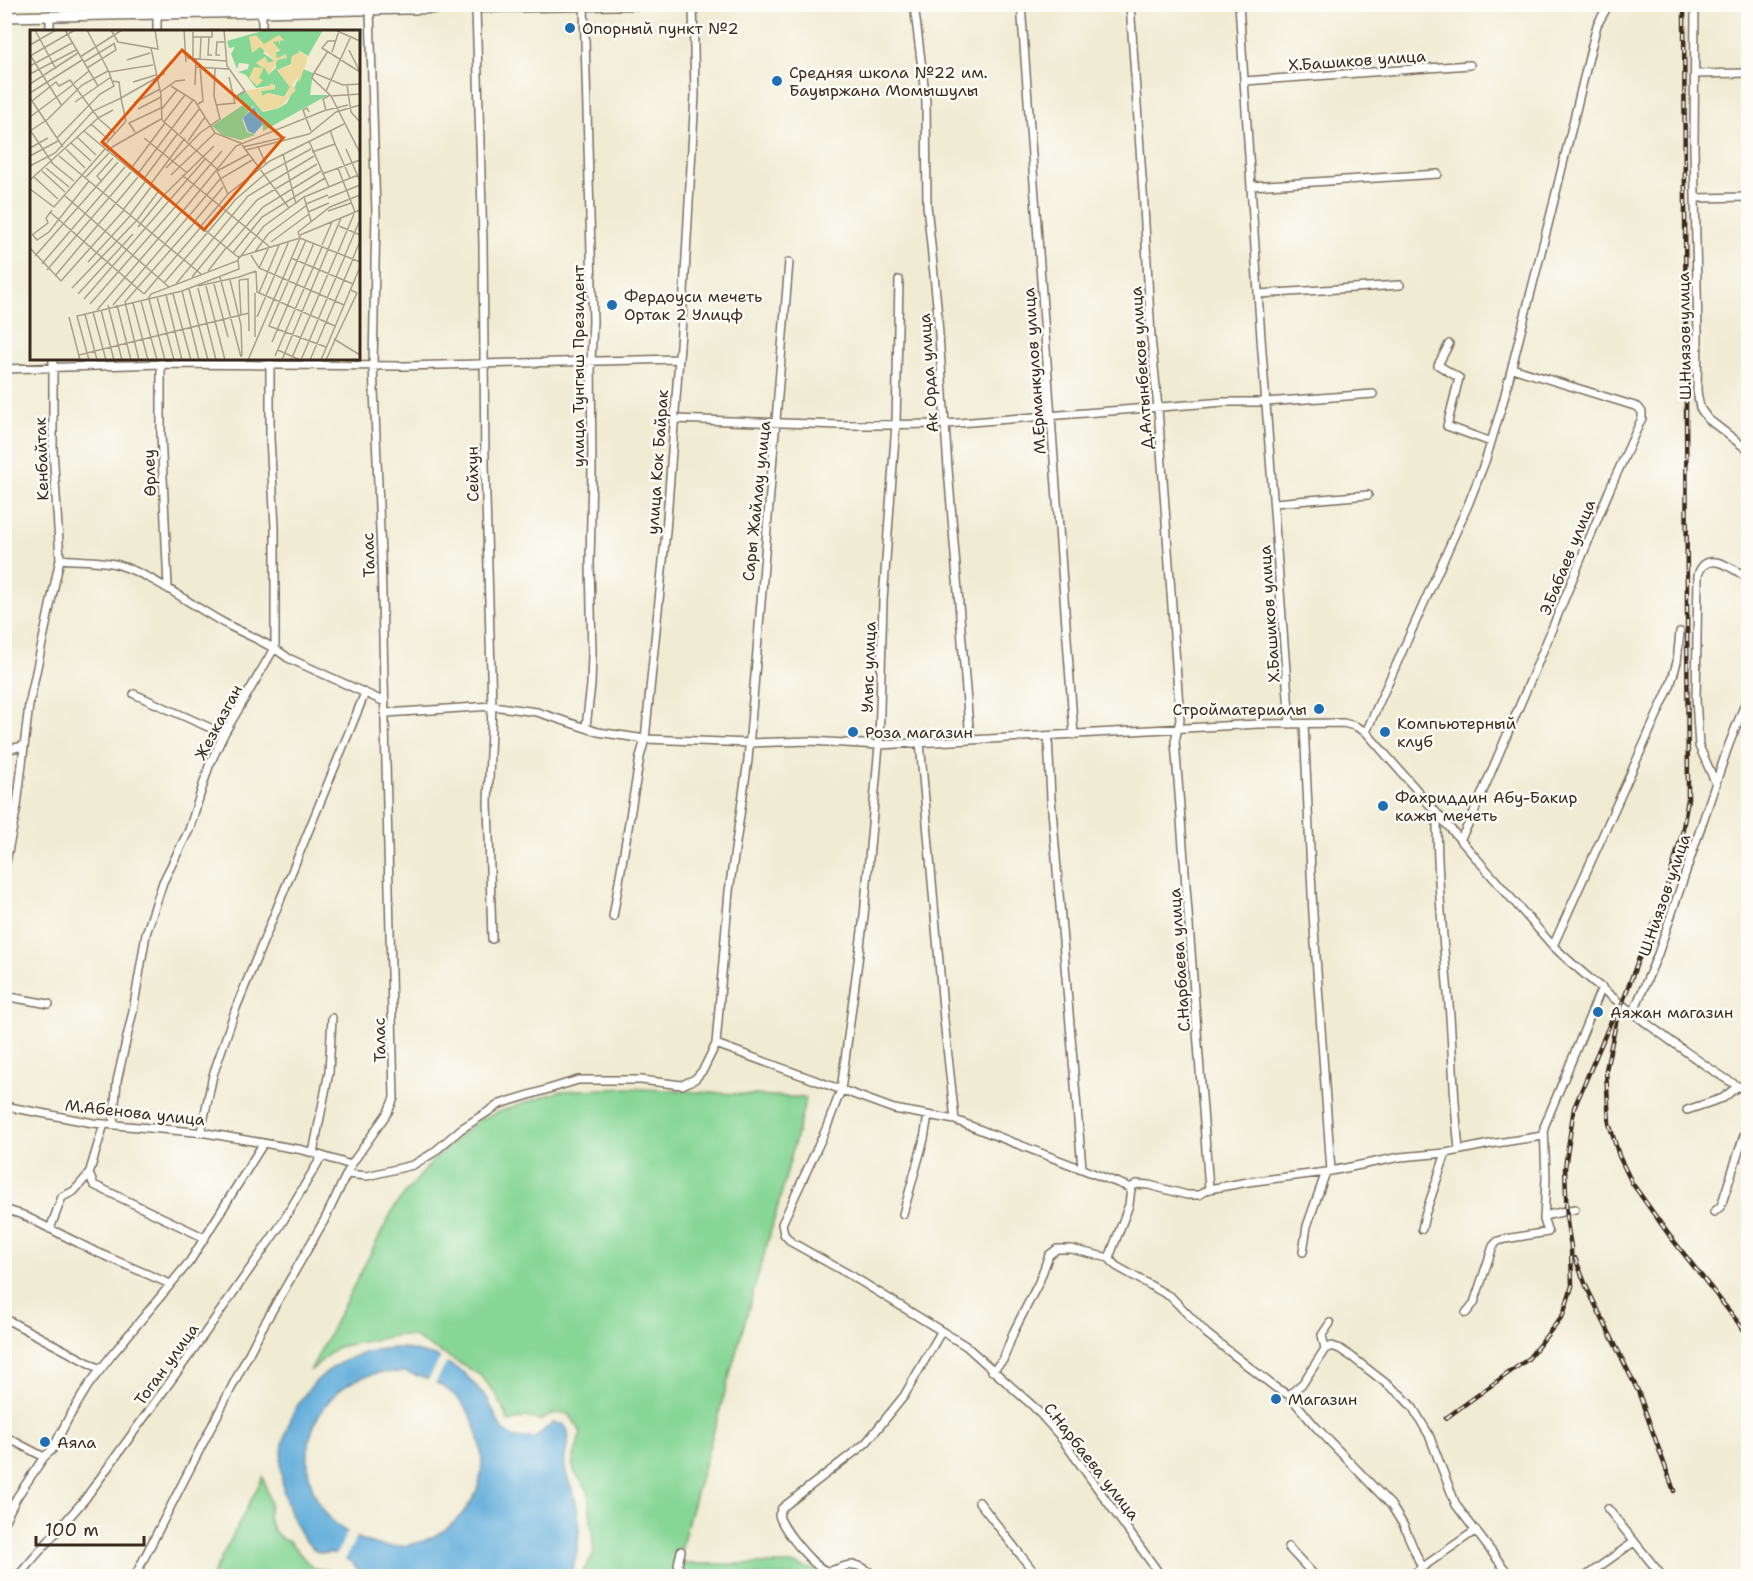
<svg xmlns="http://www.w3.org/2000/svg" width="1753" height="1581" font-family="'Shantell Sans',sans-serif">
<rect width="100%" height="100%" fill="#fdfcf7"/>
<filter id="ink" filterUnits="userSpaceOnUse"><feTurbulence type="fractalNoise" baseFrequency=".0167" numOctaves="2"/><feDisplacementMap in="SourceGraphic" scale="12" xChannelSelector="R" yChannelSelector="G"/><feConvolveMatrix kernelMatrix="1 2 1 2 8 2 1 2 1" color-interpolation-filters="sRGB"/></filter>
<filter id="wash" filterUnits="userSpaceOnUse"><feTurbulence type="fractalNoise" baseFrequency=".008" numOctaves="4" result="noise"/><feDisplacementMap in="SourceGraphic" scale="24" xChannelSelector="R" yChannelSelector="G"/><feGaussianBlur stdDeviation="1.35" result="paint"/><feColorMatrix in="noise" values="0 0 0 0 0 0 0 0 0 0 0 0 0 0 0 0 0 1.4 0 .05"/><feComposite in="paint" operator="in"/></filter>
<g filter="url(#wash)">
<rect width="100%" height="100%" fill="#f0ebd3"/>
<path fill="#86d695" stroke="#60805a" stroke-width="1.5" d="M627,1088L806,1098L781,1195L687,1525L678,1564L680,1576H580L594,1554L588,1490L575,1473L572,1464L581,1432L570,1415C559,1413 549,1411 541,1421L526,1417L509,1422L496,1394L480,1375L412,1336L399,1335L337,1347L310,1371L395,1206L435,1158L477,1121L498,1112L560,1091Z
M263,1477L270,1502L268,1518L274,1531L283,1540L289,1541L312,1568L329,1570L339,1576H212Z
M681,1564H792L823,1572L822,1576H682Z"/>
<path fill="#63aedb" stroke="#4f6c7c" stroke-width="1.5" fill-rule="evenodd" d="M402,1348L435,1356L464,1373L487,1398L501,1428L514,1438H534L553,1423L563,1424C576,1436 562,1451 565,1467C566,1478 572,1488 575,1498C582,1524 579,1552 570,1576H363C359,1572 356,1566 351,1562C346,1559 337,1553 331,1553C328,1553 324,1554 321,1553C312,1551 304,1539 299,1531C251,1449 305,1346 402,1348ZM405,1372C423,1377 440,1382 454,1395C481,1419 491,1468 472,1500C459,1522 441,1536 417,1543C397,1549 378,1547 360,1539C282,1506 294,1389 378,1373C386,1372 396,1373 405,1372Z"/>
<path fill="#f0ebd3" d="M442,1355L449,1359L434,1385L427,1382Z
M348,1531L357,1535L344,1562L335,1557Z"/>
</g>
<g filter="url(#ink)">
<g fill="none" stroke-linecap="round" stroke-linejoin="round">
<defs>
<path id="street" d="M584,4L593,322L591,361L592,470L590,563L592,654L591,685L586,727
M914,4L926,101L927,205L937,305L948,469L970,739
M1021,4L1074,735
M1130,4L1144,206L1151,337L1158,408L1180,720L1175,741L1209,1189
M1239,4L1261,338L1290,724
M1695,4L1694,148L1698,333L1697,391L1700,408L1708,419L1748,450
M476,9L483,243L485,464L492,706L488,802L492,939
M262,13V32
M50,16V32
M157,32V15
M1696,74L1748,73
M1245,81L1470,65
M1251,186L1438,174
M1696,198L1748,197
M899,280L896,424L883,600L879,745L864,916L841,1090L826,1129L782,1224L784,1234L791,1242L852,1276L966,1346L1034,1407L1059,1435L1161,1576
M1258,294L1400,285
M1449,344L1438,365L1459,378L1447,426L1491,442
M161,358V433L168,587
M4,369L161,364L404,366L678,359
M674,419L840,425L946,424L1224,402H1266L1373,394
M1274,503L1368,495
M60,559C77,561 103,560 119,565C158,578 189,604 224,623C246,635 268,642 288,658L385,702
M134,694L224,734
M386,713L492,706L537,712L598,732L645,739L750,743L810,741L879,745L1258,724L1343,723L1355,726L1366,732L1553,946C1591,982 1633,1014 1675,1044C1699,1061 1722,1078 1748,1092
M1304,724L1313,914L1331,1171
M1366,732L1468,505L1486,459L1503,402L1551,213L1590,53L1597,25L1609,4
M1048,737L1051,798L1082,1168
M920,742L944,1020L955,1120
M4,750L24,746
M1716,784L1699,746L1696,699L1698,575C1706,548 1733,569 1748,578
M1437,814C1437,881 1444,949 1450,1016C1453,1061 1454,1105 1459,1149
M1460,840L1471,819L1537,665L1609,491L1642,418V412L1638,407L1512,368
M4,872L17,806L29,705L60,559L53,449V358
M613,917L640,757L645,739L666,531L684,292L695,95L693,4
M1553,946L1670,686L1677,662L1680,632
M4,996L49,1004
M1633,1013L1658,954L1728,747L1748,696
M716,1044L729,891L748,760L789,262
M4,1106L93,1123L206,1133L303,1150L351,1165
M1687,1110L1723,1098L1738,1086
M104,1124L89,1174L94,1185L205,1238
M113,1125L117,1081L133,1011L146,934L163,882L189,830L209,766L224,734L275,647V527L270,438V358
M201,1132L213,1075L236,1008L365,693
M313,1153L329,1072L332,1018
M347,1174L367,1176L413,1165L433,1153L461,1129L500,1104L578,1080H641L682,1085L695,1079L703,1070L716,1044L894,1109L955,1120L1131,1188L1136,1184L1149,1185L1187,1195H1199L1209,1189L1248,1182L1326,1172L1400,1157L1446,1153L1490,1144L1543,1136
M1131,1188L1129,1205L1109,1258L1116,1266L1171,1297L1207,1334L1276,1388L1289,1395L1314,1425L1391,1505L1404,1526L1422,1568
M4,1209L23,1215L94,1251L170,1284
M1714,1212L1721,1206L1748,1123
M903,1214L924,1139L928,1115
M1544,1216L1575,1209
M50,1229L62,1197L74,1191L89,1174
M1422,1229L1425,1215L1446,1153
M1303,1252L1307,1226L1326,1172
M1466,1313L1474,1303L1493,1246L1498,1241L1505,1239L1548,1232L1544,1220L1546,1178L1544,1127L1602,987
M4,1318L100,1369
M1325,1349L1322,1335L1330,1323
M992,1371L1003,1360L1014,1331L1039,1282L1049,1255L1057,1249H1071L1109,1258
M1289,1395L1303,1383L1325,1349L1332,1346L1340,1349L1352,1357L1401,1395L1413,1408L1429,1435L1456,1505L1510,1576
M4,1436L44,1457
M979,1502L1037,1576
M1608,1509L1662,1576
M4,1522L17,1497L44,1457L52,1450L68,1419L88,1386L111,1356L190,1261L263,1144
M1288,1547L1315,1576
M18,1576L85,1499L191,1353L280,1226L322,1156
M135,1576L262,1328L325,1219L351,1165L388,1112L394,1098L381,554L373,366L376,214L370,10
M680,1576L678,1564L681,1551
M875,1576C863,1567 857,1562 842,1567C837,1569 832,1571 828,1571C815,1570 782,1528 779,1515L782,1508L866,1443L904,1396L941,1332
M1410,1576L1476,1530
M1586,1576L1634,1542"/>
<path id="secondary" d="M4,17L662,4"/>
</defs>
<use href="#street" stroke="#7a6e5d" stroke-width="10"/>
<use href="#secondary" stroke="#7a6e5d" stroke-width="12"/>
<use href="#street" stroke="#fff" stroke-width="7"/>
<use href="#secondary" stroke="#fff" stroke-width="9"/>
<defs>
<path id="rail" d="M1684,4L1688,799L1682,834L1661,907L1637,963L1617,1018L1606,1070L1609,1123L1619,1156L1632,1183L1669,1235L1748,1335
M1575,1258L1587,1288L1638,1391L1674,1491
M1446,1418L1528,1359L1563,1315L1572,1286L1571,1247L1567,1222L1565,1168L1574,1108L1612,1019"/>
</defs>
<use href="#rail" stroke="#3b2a1e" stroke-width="4.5"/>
<use href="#rail" stroke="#fdfcf7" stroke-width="2" stroke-dasharray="7" stroke-linecap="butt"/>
</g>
</g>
<g fill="#1f6fb2" stroke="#fdfcf7" stroke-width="2">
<circle cx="570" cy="28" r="6"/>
<circle cx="777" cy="81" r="6"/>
<circle cx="612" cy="305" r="6"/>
<circle cx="1319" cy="709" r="6"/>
<circle cx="853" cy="732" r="6"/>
<circle cx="1385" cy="732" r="6"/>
<circle cx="1383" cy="806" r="6"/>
<circle cx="1598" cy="1012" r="6"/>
<circle cx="1276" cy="1399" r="6"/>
<circle cx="45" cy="1442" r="6"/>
</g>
<g text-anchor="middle" stroke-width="5" stroke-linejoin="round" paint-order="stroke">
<g font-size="16" fill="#3b2a1e" stroke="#fdfcf7" text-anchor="start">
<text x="582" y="34">Опорный пункт №2</text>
<text x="789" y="78">Средняя школа №22 им.<tspan x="789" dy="18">Бауыржана Момышулы</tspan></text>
<text x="624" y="302">Фердоуси мечеть<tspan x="624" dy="18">Ортак 2 Улицф</tspan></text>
<text x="1307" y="715" text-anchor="end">Стройматериалы</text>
<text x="1397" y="729">Компьютерный<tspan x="1397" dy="18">клуб</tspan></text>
<text x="865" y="738">Роза магазин</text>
<text x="1395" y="803">Фахриддин Абу-Бакир<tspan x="1395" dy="18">кажы мечеть</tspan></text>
<text x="1610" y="1018">Аяжан магазин</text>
<text x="1288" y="1405">Магазин</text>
<text x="57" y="1448">Аяла</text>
</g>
<g font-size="16" fill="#3b2a1e" stroke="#fdfcf7">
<text transform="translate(1357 60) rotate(-4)" y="6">Х.Башиков улица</text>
<text transform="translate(1684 336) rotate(-91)" y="6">Ш.Ниязов улица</text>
<text transform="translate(578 366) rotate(-90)" y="6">улица Тунгыш Президент</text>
<text transform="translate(1141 368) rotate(-94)" y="6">Д.Алтынбеков улица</text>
<text transform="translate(1034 371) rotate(-94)" y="6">М.Ерманкулов улица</text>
<text transform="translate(928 373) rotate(-94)" y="6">Ак Орда улица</text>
<text transform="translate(41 459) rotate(-92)" y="6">Кенбайтак</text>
<text transform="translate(657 462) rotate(-86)" y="6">улица Кок Байрак</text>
<text transform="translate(149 473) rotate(-92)" y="6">Өрлеу</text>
<text transform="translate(472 474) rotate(-91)" y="6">Сейхун</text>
<text transform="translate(756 501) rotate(-84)" y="6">Сары Жайлау улица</text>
<text transform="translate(368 555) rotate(-92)" y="6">Талас</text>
<text transform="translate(1567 557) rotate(-68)" y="6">Э.Бабаев улица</text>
<text transform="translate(1269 614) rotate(-94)" y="6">Х.Башиков улица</text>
<text transform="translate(868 667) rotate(-88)" y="6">Улыс улица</text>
<text transform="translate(218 722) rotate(-62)" y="6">Жезказган</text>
<text transform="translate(1664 895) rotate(-71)" y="6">Ш.Ниязов улица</text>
<text transform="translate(1179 960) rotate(-94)" y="6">С.Нарбаева улица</text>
<text transform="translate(379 1040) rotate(-91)" y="6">Талас</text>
<text transform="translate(135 1112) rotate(6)" y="6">М.Абенова улица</text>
<text transform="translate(166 1364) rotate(-54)" y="6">Тоган улица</text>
<text transform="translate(1092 1461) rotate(52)" y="6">С.Нарбаева улица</text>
</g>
</g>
<g transform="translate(30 30)">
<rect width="330" height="330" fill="#f0ebd3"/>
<path d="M236,0H293L278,26L268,20L270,23L262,26L261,34L247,40L260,57L254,67L238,63L232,66L231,61L245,59V55L226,58L216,45L208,42L218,39L219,34L209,33L207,39L201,24L205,17L199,18L197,11ZM242,13L250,21L246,22V38L239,44L236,36L226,33L235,27L238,33L245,31L233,23ZM273,39L283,43L280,65H298L233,101V90L223,76L212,89L217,102L225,105L211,110L192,105L182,96L213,75L205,67L215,61L233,82L249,78L257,73Z" fill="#86d695" fill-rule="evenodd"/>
<path d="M226,5L234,14L249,5L255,11L251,10L249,15V11L243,12L250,20L246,21L247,28L256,24L257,28L248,30L239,45L234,37L229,48L233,50L227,56L219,48L224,37L233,38L226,33L235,27L238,33L245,30L230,17L222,23L219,7ZM270,22L278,27L269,53L268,47L262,55L266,60L249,78L233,81L215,61L238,57L242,53L245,59L231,61L232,66L238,63L255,67L260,57L247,40L261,35L262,26Z" fill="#eeda9e"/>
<path d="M224,77L233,94L224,104L218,101L213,88Z" fill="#63aedb"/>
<path fill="none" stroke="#a89e8b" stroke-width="1.5" d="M5,0L26,39M35,0L68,56M57,0L79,42M81,0L88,12L128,19L125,0M154,0L156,32M194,0L197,36L215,61L205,67M305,0L330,11M163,7H182V0M179,7L178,25H182M306,11H298L292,18L330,42M0,15L26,0M121,18L131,65L132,90L187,139M319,20L330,42M298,21L284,43L313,55L330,54M302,22L309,1M0,25L32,76M190,25H186L187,12H194M0,26L45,0M50,27L92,0M157,28L196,31M163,29V2M170,29L171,7M97,30L120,23M54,32L85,13M123,35L79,42L82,51L89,52L91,68L135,43M0,36L42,13M165,37L199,39M57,38L86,20L84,13M284,43L282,48L301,66L330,123M0,44L46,20M103,52L126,45M0,54L48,23M43,54L69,89L85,103M43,54L59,41M165,55L166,29M317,55L321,82L330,92M141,56L165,71L185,103L213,114M296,61L321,6M130,62L146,51L155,50M0,63L52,30M301,66L330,64M0,68L33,117M2,71L26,52L29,56L40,50L43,54M45,72L81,47M104,73L130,59M168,74L173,71L170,37M186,75L205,73L199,47M108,79L131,67M131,80L147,60M297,80L318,75M279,82L277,78L273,80L281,101M0,87L44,54M134,92L155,65M61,94L79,110M0,100L23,134L44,151M0,101L18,89L52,55L78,41M54,101L78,121M105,102L99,93L131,78M150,104L170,78M47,107L66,125M27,108L70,64L84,56L82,51M114,108L156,142M158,111L175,87M279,111L299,157M41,113L61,131M305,114L320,148M212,115L259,178M213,117L256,107M228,117L236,134M0,118L18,108M36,119L55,138M316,119L330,151M77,120L208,227L270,208L330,232M77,120L131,89M216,120L279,104L306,82L330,75M282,122L305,114L300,100M253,124L266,174M0,126L28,111M29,126L171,244M0,136L25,123L63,81L91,68L96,91L73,117M16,138L39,157M136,138L170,103L190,89L184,66L185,38M308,138L325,182M100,140L135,93M12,141L35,162M187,141L219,124M187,141L198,164M292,144L330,130M107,145L163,70M141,145L185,103M152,145L240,217M4,147L28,169M56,147L79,123M0,150L68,88L83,80M113,150L148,103M72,152L67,146L83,128M120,155L155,108M0,159L24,177L75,119M34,165L139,257M134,165L184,116M274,167L281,191M298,168L330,155M276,174L298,165M146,175L192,121M93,180L115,152M153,181L206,116L296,80L293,69L300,65M298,181L321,173M20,182L114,264M278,182L299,173M100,185L121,157M159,186L190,149L224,129M165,191L193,157M171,196L198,164L240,131L314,94M309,196L330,205M108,197L133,166M178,202L205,170L235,144L281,119M2,204L7,210L19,202L59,151M2,205L18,193L16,188L22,180M270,205L330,180M276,210L239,296L296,317M191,212L227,170L287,134M241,212L279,184M292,215L302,192M0,218L31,251L94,180M197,218L233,177L291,141M225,222L238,204L277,175M308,222L324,184M203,223L232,187L295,148M221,225L229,238L314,275M315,225L330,190M5,226L88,132M261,228L323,254M323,228L330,211M58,232L100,186M12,234L95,137M229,238L238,219M17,240L101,142M178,241L196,218M226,241L227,262L305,296M25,246L108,147M162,247L190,213M190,247L211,327M209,247L226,241M200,250L211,295L212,326M209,250L218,249L219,301M209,250L211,285M134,253L177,203M146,254L218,166L284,126M184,254L198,307M168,256L209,247M176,256L195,330M42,258L107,190L128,162M168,258L186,330M159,259L178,330M225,263V307M229,263L249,215M48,264L103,204M114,264L171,197M143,264L161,330M136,265L152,330M127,267L144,330M54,269L176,128M118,269L121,264L207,231L234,196L274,167L328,145M119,269L135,330M111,271L127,330M103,273L118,330M60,274L146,176M78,275L92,330M83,275L158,187M87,275L101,330M67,280L152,181M71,280L84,330M63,282L76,330M55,284L67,330M39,287L50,330M227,287L259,211M304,309L330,325M305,310L327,263L321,260M242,312L284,213M248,320L270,330M49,325L219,283M245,326L292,217M59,330L47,286L152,261M109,330L95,272L165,192M169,330L152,261L209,239L208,230M218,330L270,208L268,202L300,177L330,165M252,330L311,188M261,330L307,223M271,330L315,226M280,330L323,229M291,330L330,237M296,330L305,310"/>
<path fill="#df570d" fill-opacity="0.15" stroke="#df570d" stroke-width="3" d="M152,20L253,108L174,200L72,112Z"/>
<rect width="330" height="330" fill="none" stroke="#3b2a1e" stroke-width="3"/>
</g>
<rect width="1753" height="1581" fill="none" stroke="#fdfcf7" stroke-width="24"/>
<path d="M36 1536v9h108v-9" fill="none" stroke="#3b2a1e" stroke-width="3"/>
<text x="45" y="1536" font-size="18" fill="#3b2a1e" stroke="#fdfcf7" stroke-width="4.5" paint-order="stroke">100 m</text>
</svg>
